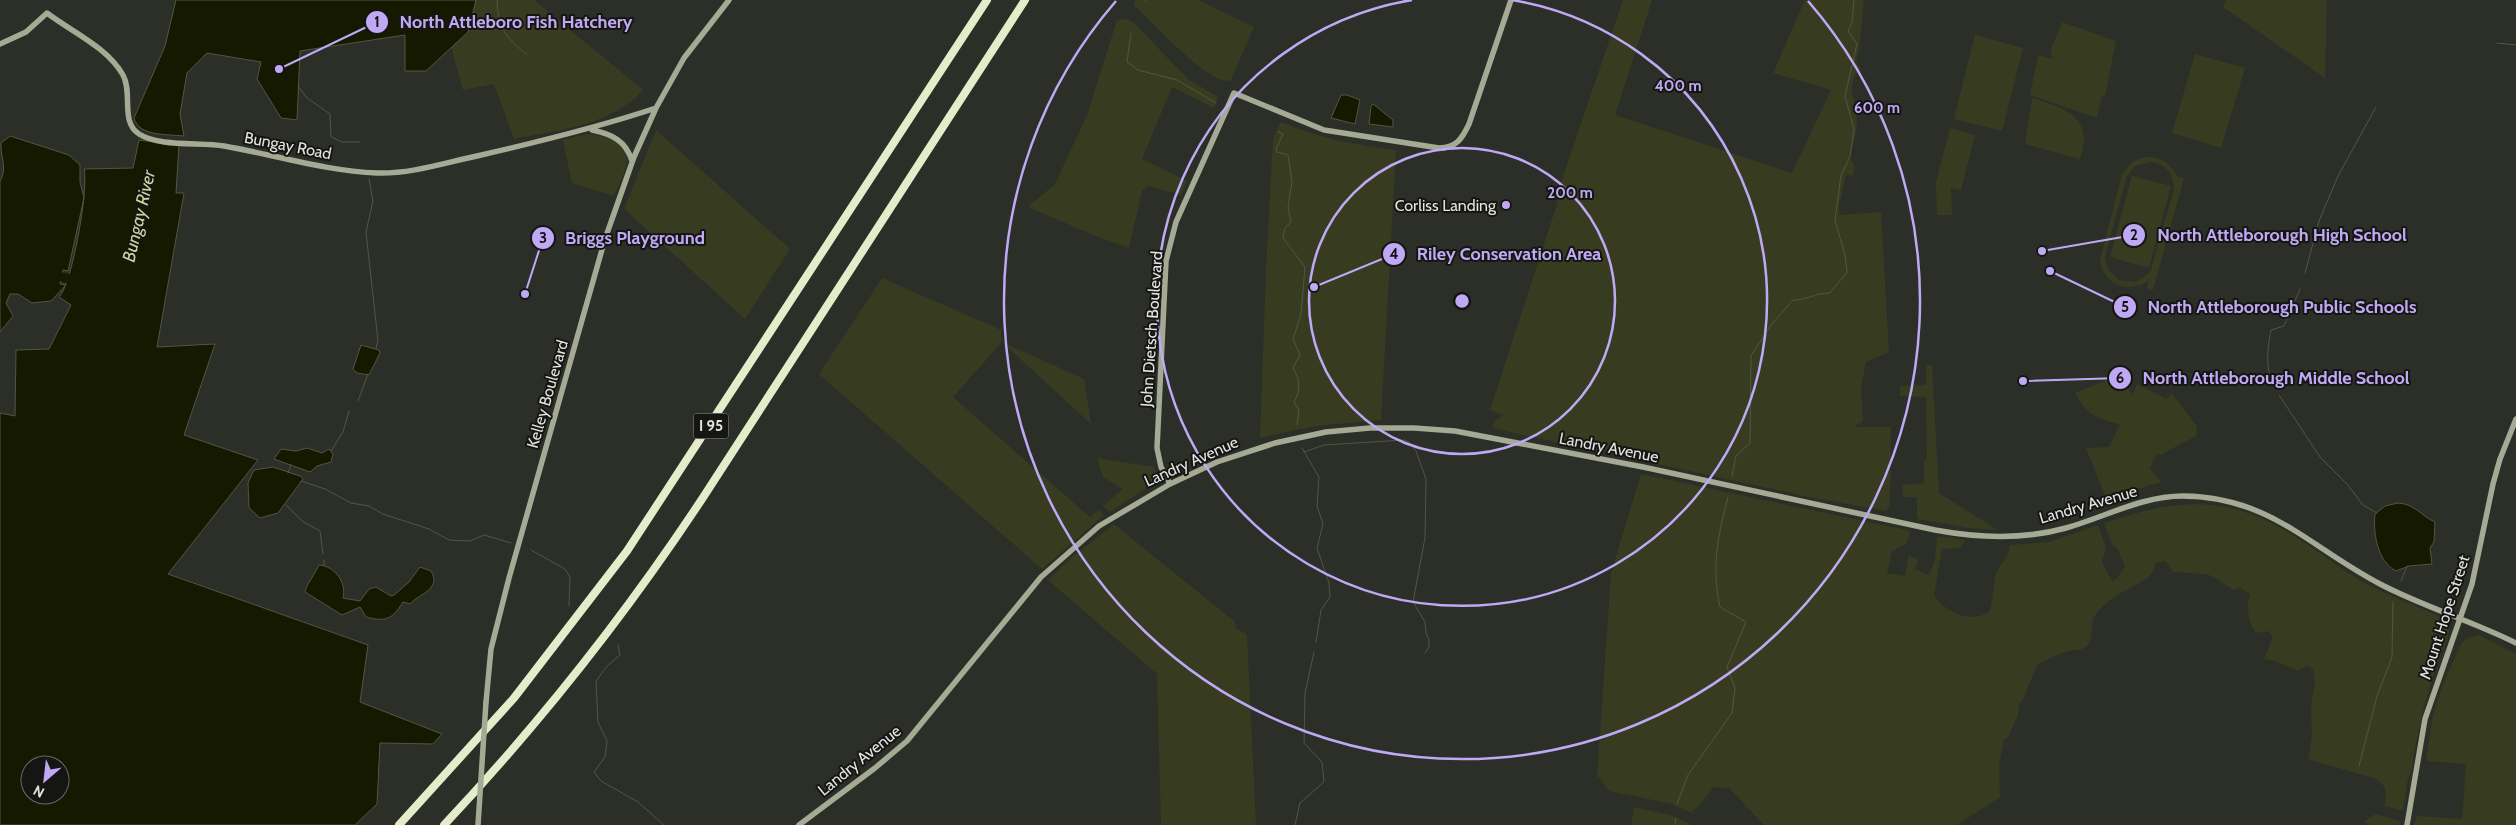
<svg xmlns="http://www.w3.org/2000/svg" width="2516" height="825" font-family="Cabin,sans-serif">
<rect width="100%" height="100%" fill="#2c2e28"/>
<path fill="#373c21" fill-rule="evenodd" d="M476,0H534L643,90C611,126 558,130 514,139L494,84L463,90L451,47L468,32Z
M1135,0H1198L1254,27L1231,80C1214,90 1148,18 1134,5Z
M1623,0H1652L1615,115L1792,173L1831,90L1773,73L1805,0H1864C1861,22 1862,41 1856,62L1860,69C1843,87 1858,101 1857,122C1857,134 1853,145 1849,157C1854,164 1856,167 1853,176L1846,174L1839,206L1840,215L1881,212L1889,352L1866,362L1861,388L1863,421L1854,427H1891L1890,505L1886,511L1804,496L1492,428L1495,421L1503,415L1490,410L1557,204L1558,191Z
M2226,0H2327L2325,78L2223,7Z
M1126,19L1133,22L1188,79L1218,97L1214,108L1172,87L1142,159L1187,181L1181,195L1148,186L1142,191L1129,248L1098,237L1028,207L1055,184L1087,115L1117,20Z
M2062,22L2116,41L2105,96L2102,95L2097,118L2030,95L2038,55L2052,59L2051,49Z
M1975,35L2023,48L2002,131L1954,119Z
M2195,54L2245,68L2221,148L2172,133Z
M2032,98C2065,108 2095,118 2080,159L2025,144Z
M1281,122C1319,138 1355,145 1396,150L1381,420L1315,426L1260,438L1266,269L1273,138Z
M1950,128L1975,135L1961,190L1951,188L1952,215H1937L1936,183Z
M656,130L790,249L745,319L624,209Z
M587,134C602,135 626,140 627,159C627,170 618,186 614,196L572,183L563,140Z
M2145,157C2160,156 2171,163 2177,176L2184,178L2153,290L2147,288L2149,281C2128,294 2104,285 2100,260L2122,174L2132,162ZM2151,162C2167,164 2176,177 2173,193L2150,272L2136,282L2119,280L2107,268L2105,256L2127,176L2135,166Z
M2132,176L2171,186L2149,268L2110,257Z
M882,278L1001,330L1002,342L1084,379L1091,424L1002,342L953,397L1090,517L1099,510L1104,515L1042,569L819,374Z
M1926,365H1932L1939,493L1998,530L1968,528L1917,519V497H1903L1902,485L1924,483V460L1927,459L1926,397L1900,396V386L1926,385Z
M2121,374L2132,396L2137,384L2166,399L2172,393L2197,427L2196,436L2160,455L2157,453L2150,468L2161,482L2106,498L2086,448L2109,447L2120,424C2096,418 2088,416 2075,393Z
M1097,458L1154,467L1156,475L1153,484L1110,512L1103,506L1123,489L1103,477Z
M1641,474L1911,531L1906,544L1892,551L1887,573L1905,576L1909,555L1918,560L1915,569L1929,575L1935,560L1937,536L1965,540L1960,548L1942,549L1934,595C1945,612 1972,625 1990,611C1993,599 1993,586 1996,574C2000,563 2009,557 2010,545L2049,542L2098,525L2106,548L2102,562L2112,581L2117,578L2125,566L2117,548L2113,546L2104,523C2163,503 2215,493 2273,524C2301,538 2326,559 2353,576C2380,593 2410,603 2439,616L2448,625C2451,635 2445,644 2441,654C2426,693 2417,732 2411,773L2408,778L2403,811L2385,806C2386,794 2388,786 2376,779L2308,759L2312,736L2311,705L2315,681L2313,669L2307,665L2298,671L2276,661L2264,659L2273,637L2268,631L2257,633C2248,627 2246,604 2250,594L2240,588L2233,590L2216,578L2206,574L2173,572L2165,561L2155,563C2156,581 2122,590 2110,600C2104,605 2095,613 2093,620C2091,629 2093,640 2087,646C2080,652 2073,649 2065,652C2056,655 2046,660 2037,665L2022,702L2019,703L2018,715L2008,737L2004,739L1999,764L2000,797L1957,825H1764L1729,788L1714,787L1692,813L1672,804L1610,791L1601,781L1600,777H1597L1611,573Z
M1114,524L1235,622L1236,628L1247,635L1256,825H1161L1157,674L1048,580L1071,558Z
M2479,635L2516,654V825H2414L2417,816L2462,819L2466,764L2426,761L2433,715L2443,684L2461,644L2467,638Z
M1634,807L1670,815L1692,825H1631Z
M2376,814L2400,821L2399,825H2370L2363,822Z"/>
<path fill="#151900" stroke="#535643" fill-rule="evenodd" d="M176,0H476L468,32L426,71H405V35L300,51L297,120L281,118L257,79L261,62L207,53L187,73L180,114L184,136C168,134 139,137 134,118L165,46Z
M1341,95H1347L1360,100L1355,124L1331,118Z
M1373,104L1393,120V127L1369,124L1371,106Z
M10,136L69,155L80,165V182L84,198L68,271L63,270L60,284L66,285L51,301L32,303L18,294H10L6,303L13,316L0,332V181C8,169 0,156 1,143Z
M139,140L179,145L176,193H184L157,347L215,344L184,435L258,460L168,574L368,645L360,702L442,734L433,744L380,743L377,804L355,825H0V413L15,416L16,350L49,349L71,305L59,297C72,285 89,188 84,169L133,168ZM30,765H60V795H30Z
M361,345L379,350L380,353L369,375L357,373L353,369Z
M307,448L322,453L329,449L333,454L331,462L317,466L310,472L274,459L281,449L296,451Z
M273,467L300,476L303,479L278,513L260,518L249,508L248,483L254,470Z
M2398,503C2415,504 2421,516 2435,522L2434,542L2430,548L2432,564L2409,566L2396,571C2377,561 2373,533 2375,514L2385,506Z
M319,565C335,566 347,583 343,598L360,601L369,589L376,587L391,596L394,595L409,582L420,567L431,571C442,590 418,594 410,604L403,602C392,620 385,622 366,617L360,607L342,615L305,592C305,587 316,572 319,565Z"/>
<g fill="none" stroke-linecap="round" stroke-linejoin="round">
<path stroke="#535643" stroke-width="1" d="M497,0C498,29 506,37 527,55
M1146,1V0
M1131,33L1127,62L1138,70L1177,80L1216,103
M2497,43L2516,45
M298,86L307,98L330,114L331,137L342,142H360
M1278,132L1283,134L1276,149L1277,152L1288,155L1292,182L1288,208L1291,222L1285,228L1283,238L1305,267L1301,314L1293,339L1300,355L1293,368C1300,380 1301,390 1294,402L1299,410L1297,425
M369,179L373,201L366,232L378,341L376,348
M2305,273L2319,221L2338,176L2376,107
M2275,388C2265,371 2267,349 2271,330L2284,326L2300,289
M2279,395L2320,457L2347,484L2363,505L2377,513
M358,401L368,374
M1302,448L1319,477L1317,506L1323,524L1317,548L1329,583L1330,597L1321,610L1316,642
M331,451L343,432L349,411
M1304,452L1324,445L1404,440L1409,442L1416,451L1426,479L1425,538L1413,602L1425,622L1426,633L1429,640V647L1425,653
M288,473L291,465
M1732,476L1736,456L1750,443L1751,356L1771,325L1793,300C1808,300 1815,293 1830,293L1847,272L1845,255L1835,220L1841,175L1850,157L1854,129L1845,96L1857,44L1848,31L1852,23L1854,0
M301,481L325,489L351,503L369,506L383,514L429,529L449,540L470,541L484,535L511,543
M286,505L302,521L320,531L323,554
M531,550L565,569L570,577L569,606
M324,566V560
M2401,581L2407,566
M618,645L620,655L607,666L596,681L598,722L607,741L605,757L594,772L601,781L638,802L664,825
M2359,766L2377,696L2392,657L2393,602
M1677,804L1688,775L1732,713L1735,688L1727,667L1746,622L1720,607C1711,566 1718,536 1728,497
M1295,825L1300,803L1324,782L1322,762L1304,743L1305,693L1314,652
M1675,825L1676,818"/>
<path stroke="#151900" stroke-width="9" d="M62,277L79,281"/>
<path stroke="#a4aa93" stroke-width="5.5" d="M0,44L26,32L47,13C72,32 107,47 123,75C133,93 120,122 139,134C159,147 200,142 224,146C275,155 326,171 377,173C411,174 444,163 477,156C538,142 596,128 656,108
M592,130C612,134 626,141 632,161
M1170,484L1161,467L1157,448L1166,261L1176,222L1234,93L1324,130L1439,148C1456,148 1462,139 1469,124L1511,0
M486,702L491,649L509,578L605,239L634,157L656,108L684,58L729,0
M799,825L875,768L907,741L1041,577L1099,526L1170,484L1217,462L1275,443L1326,432L1370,428H1414L1455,431L1643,467L1935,530C1978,538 2023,540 2066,528C2105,517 2142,496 2183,496C2271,497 2309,547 2380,584C2424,607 2472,621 2516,643
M2407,825L2425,719L2472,584L2493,484L2500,459L2516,419"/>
<path stroke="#e4ecc9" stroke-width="8" d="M399,825L514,698L627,551L987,0
M444,825C540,723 627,613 704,496L1025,0"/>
<path stroke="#a4aa93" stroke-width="5.5" d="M478,825L486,702"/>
</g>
<g fill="none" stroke="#bfa9f4" stroke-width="2.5">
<circle cx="1462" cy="301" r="153"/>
<path d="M1512 0A305 305 0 1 1 1412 0"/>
<path d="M1808 1A458 458 0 1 1 1116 1"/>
</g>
<circle fill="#bfa9f4" stroke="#151613" stroke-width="2" cx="1506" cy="205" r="5"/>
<g text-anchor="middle" stroke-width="4" stroke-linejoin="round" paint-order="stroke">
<rect fill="#151613" stroke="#a5a6a2" stroke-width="1" x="693.5" y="413.5" width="35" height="25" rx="4"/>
<g font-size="15" font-weight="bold" fill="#e3e4e0">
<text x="711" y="431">I 95</text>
</g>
<g font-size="16" fill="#e3e4e0" stroke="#151613">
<text transform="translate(288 145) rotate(11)" y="6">Bungay Road</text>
<text transform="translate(1151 329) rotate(-86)" y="6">John Dietsch Boulevard</text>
<text transform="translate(547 394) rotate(-74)" y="6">Kelley Boulevard</text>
<text transform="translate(1609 447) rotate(11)" y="6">Landry Avenue</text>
<text transform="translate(1191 461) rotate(-24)" y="6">Landry Avenue</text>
<text transform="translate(2088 504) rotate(-16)" y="6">Landry Avenue</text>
<text transform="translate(2444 617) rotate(-72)" y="6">Mount Hope Street</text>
<text transform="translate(859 760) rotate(-39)" y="6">Landry Avenue</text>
</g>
<g font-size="16" fill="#e3e4e0" stroke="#151613" text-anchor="end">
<text x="1496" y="211">Corliss Landing</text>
</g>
<g font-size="18" font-style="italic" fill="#cad69d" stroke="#151613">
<text transform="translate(139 216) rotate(-77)" y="6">Bungay River</text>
</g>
</g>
<circle cx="1462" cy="301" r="8" fill="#bfa9f4" stroke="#151613" stroke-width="2.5"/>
<g font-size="15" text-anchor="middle" font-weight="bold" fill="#bfa9f4" stroke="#151613" stroke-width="4" stroke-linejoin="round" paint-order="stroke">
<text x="1678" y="91">400 m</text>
<text x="1877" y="113">600 m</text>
<text x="1570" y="198">200 m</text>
</g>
<path fill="none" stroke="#bfa9f4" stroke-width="2" d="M279 69L377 22M2042 251L2134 235M525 294L543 238M1314 287L1394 254M2050 271L2125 307M2023 381L2120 378"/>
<g fill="#bfa9f4" stroke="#151613" stroke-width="2">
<circle cx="279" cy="69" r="5"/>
<circle cx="2042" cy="251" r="5"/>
<circle cx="525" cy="294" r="5"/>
<circle cx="1314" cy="287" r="5"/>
<circle cx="2050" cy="271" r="5"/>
<circle cx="2023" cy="381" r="5"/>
<circle cx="377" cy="22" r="12"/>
<circle cx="2134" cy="235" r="12"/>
<circle cx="543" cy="238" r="12"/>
<circle cx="1394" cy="254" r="12"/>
<circle cx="2125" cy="307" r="12"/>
<circle cx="2120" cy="378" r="12"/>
</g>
<g font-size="15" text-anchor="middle" font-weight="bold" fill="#111">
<text x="377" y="27">1</text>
<text x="2134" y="240">2</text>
<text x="543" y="243">3</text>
<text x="1394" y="259">4</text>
<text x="2125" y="312">5</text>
<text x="2120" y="383">6</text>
</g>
<g font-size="18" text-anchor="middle" font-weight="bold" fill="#bfa9f4" stroke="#151613" stroke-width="4" stroke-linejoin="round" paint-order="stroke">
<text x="516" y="28">North Attleboro Fish Hatchery</text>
<text x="2282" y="241">North Attleborough High School</text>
<text x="635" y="244">Briggs Playground</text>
<text x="1509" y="260">Riley Conservation Area</text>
<text x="2282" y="313">North Attleborough Public Schools</text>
<text x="2276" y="384">North Attleborough Middle School</text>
</g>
<g transform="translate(45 780) rotate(208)"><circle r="24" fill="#151613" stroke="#676865"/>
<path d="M0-4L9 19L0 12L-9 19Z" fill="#bfa9f4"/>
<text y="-8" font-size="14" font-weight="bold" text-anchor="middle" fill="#e3e4e0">N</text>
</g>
</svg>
